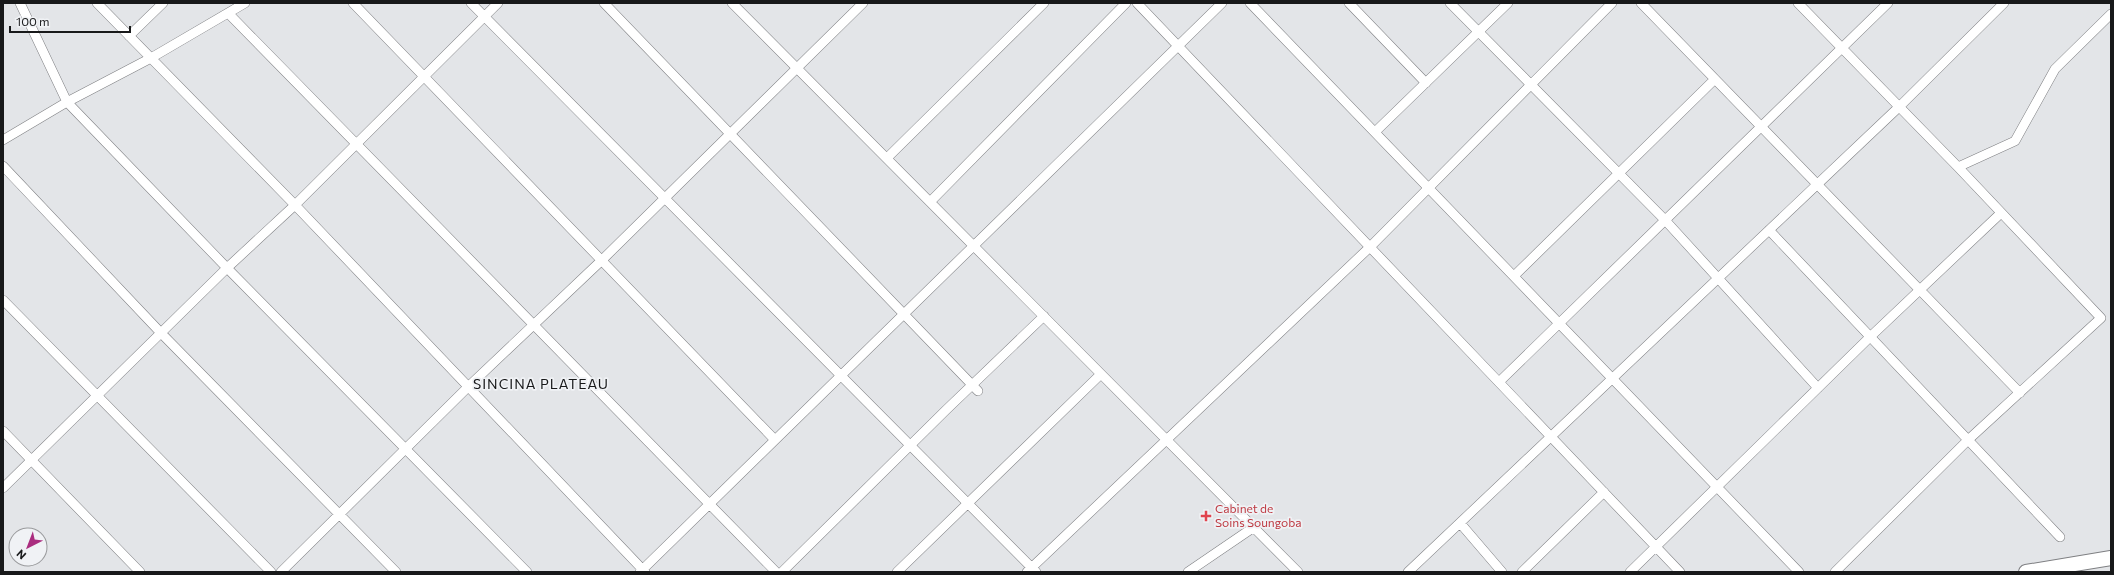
<svg xmlns="http://www.w3.org/2000/svg" width="2114" height="575" font-family="Commissioner,sans-serif">
<rect width="100%" height="100%" fill="#e3e5e8"/>
<g fill="none" stroke-linecap="round" stroke-linejoin="round">
<defs>
<path id="street" d="M20,3L67,102L227,268L527,572
M97,3L295,205L645,572
M353,3L775,440
M471,3L1036,572
M604,3L978,391
M732,3L1298,572
M1137,3L1680,572
M1250,3L1799,572
M1349,3L1426,83
M1450,3L1665,220L1818,388
M1641,3L2020,393
M1798,3L1958,167L2101,318L1968,440L1835,572
M228,13L776,572
M129,36L163,3
M1375,132L1508,3
M3,140L67,102L151,58L245,3
M887,158L1044,3
M3,166L161,333L396,572
M1958,167L2015,141L2055,69L2111,14
M930,202L1126,3
M1769,230L2060,537
M1514,276L1715,79
M3,300L271,572
M1499,382L1888,3
M3,431L140,572
M3,488L227,268L295,205L498,3
M1460,523L1502,572
M281,572L469,386L602,260L863,3
M640,572L1222,3
M782,572L946,410L1044,316
M897,572L1101,374
M1027,572L1370,247L1612,3
M1188,572L1254,527
M1408,572L1900,106L2004,3
M1522,572L1604,492
M1630,572L1870,337L2001,213"/>
<path id="primary" d="M2026,572L2111,558"/>
</defs>
<use href="#street" stroke="#7e7f82" stroke-width="10"/>
<use href="#primary" stroke="#7e7f82" stroke-width="16"/>
<use href="#street" stroke="#fff" stroke-width="9"/>
<use href="#primary" stroke="#fff" stroke-width="14"/>
</g>
<path fill="#e0444e" stroke="#f0f2f5" stroke-width="1.5" d="M1204 510h4v4h4v4h-4v4h-4v-4h-4v-4h4z"/>
<g text-anchor="middle" stroke-width="3.5" stroke-linejoin="round" paint-order="stroke">
<g font-size="12" fill="#be3a42" stroke="#f0f2f5" text-anchor="start">
<text x="1215" y="513">Cabinet de<tspan x="1215" dy="14">Soins Soungoba</tspan></text>
</g>
<g font-size="14" letter-spacing="1" fill="#18191a" stroke="#f0f2f5">
<text x="541" y="389">SINCINA PLATEAU</text>
</g>
</g>
<rect width="2114" height="575" fill="none" stroke="#18191a" stroke-width="8"/>
<g transform="translate(28 547) rotate(222)"><circle r="19" fill="#f0f2f5" stroke="#9a9b9d"/>
<path d="M0-3L7 15L0 10L-7 15Z" fill="#aa2d7f"/>
<text y="-6" font-size="11" font-weight="bold" text-anchor="middle" fill="#18191a">N</text>
</g>
<path d="M10 26v6h120v-6" fill="none" stroke="#18191a" stroke-width="2"/>
<text x="16" y="26" font-size="12" fill="#18191a" stroke="#f0f2f5" stroke-width="3" paint-order="stroke">100 m</text>
</svg>
